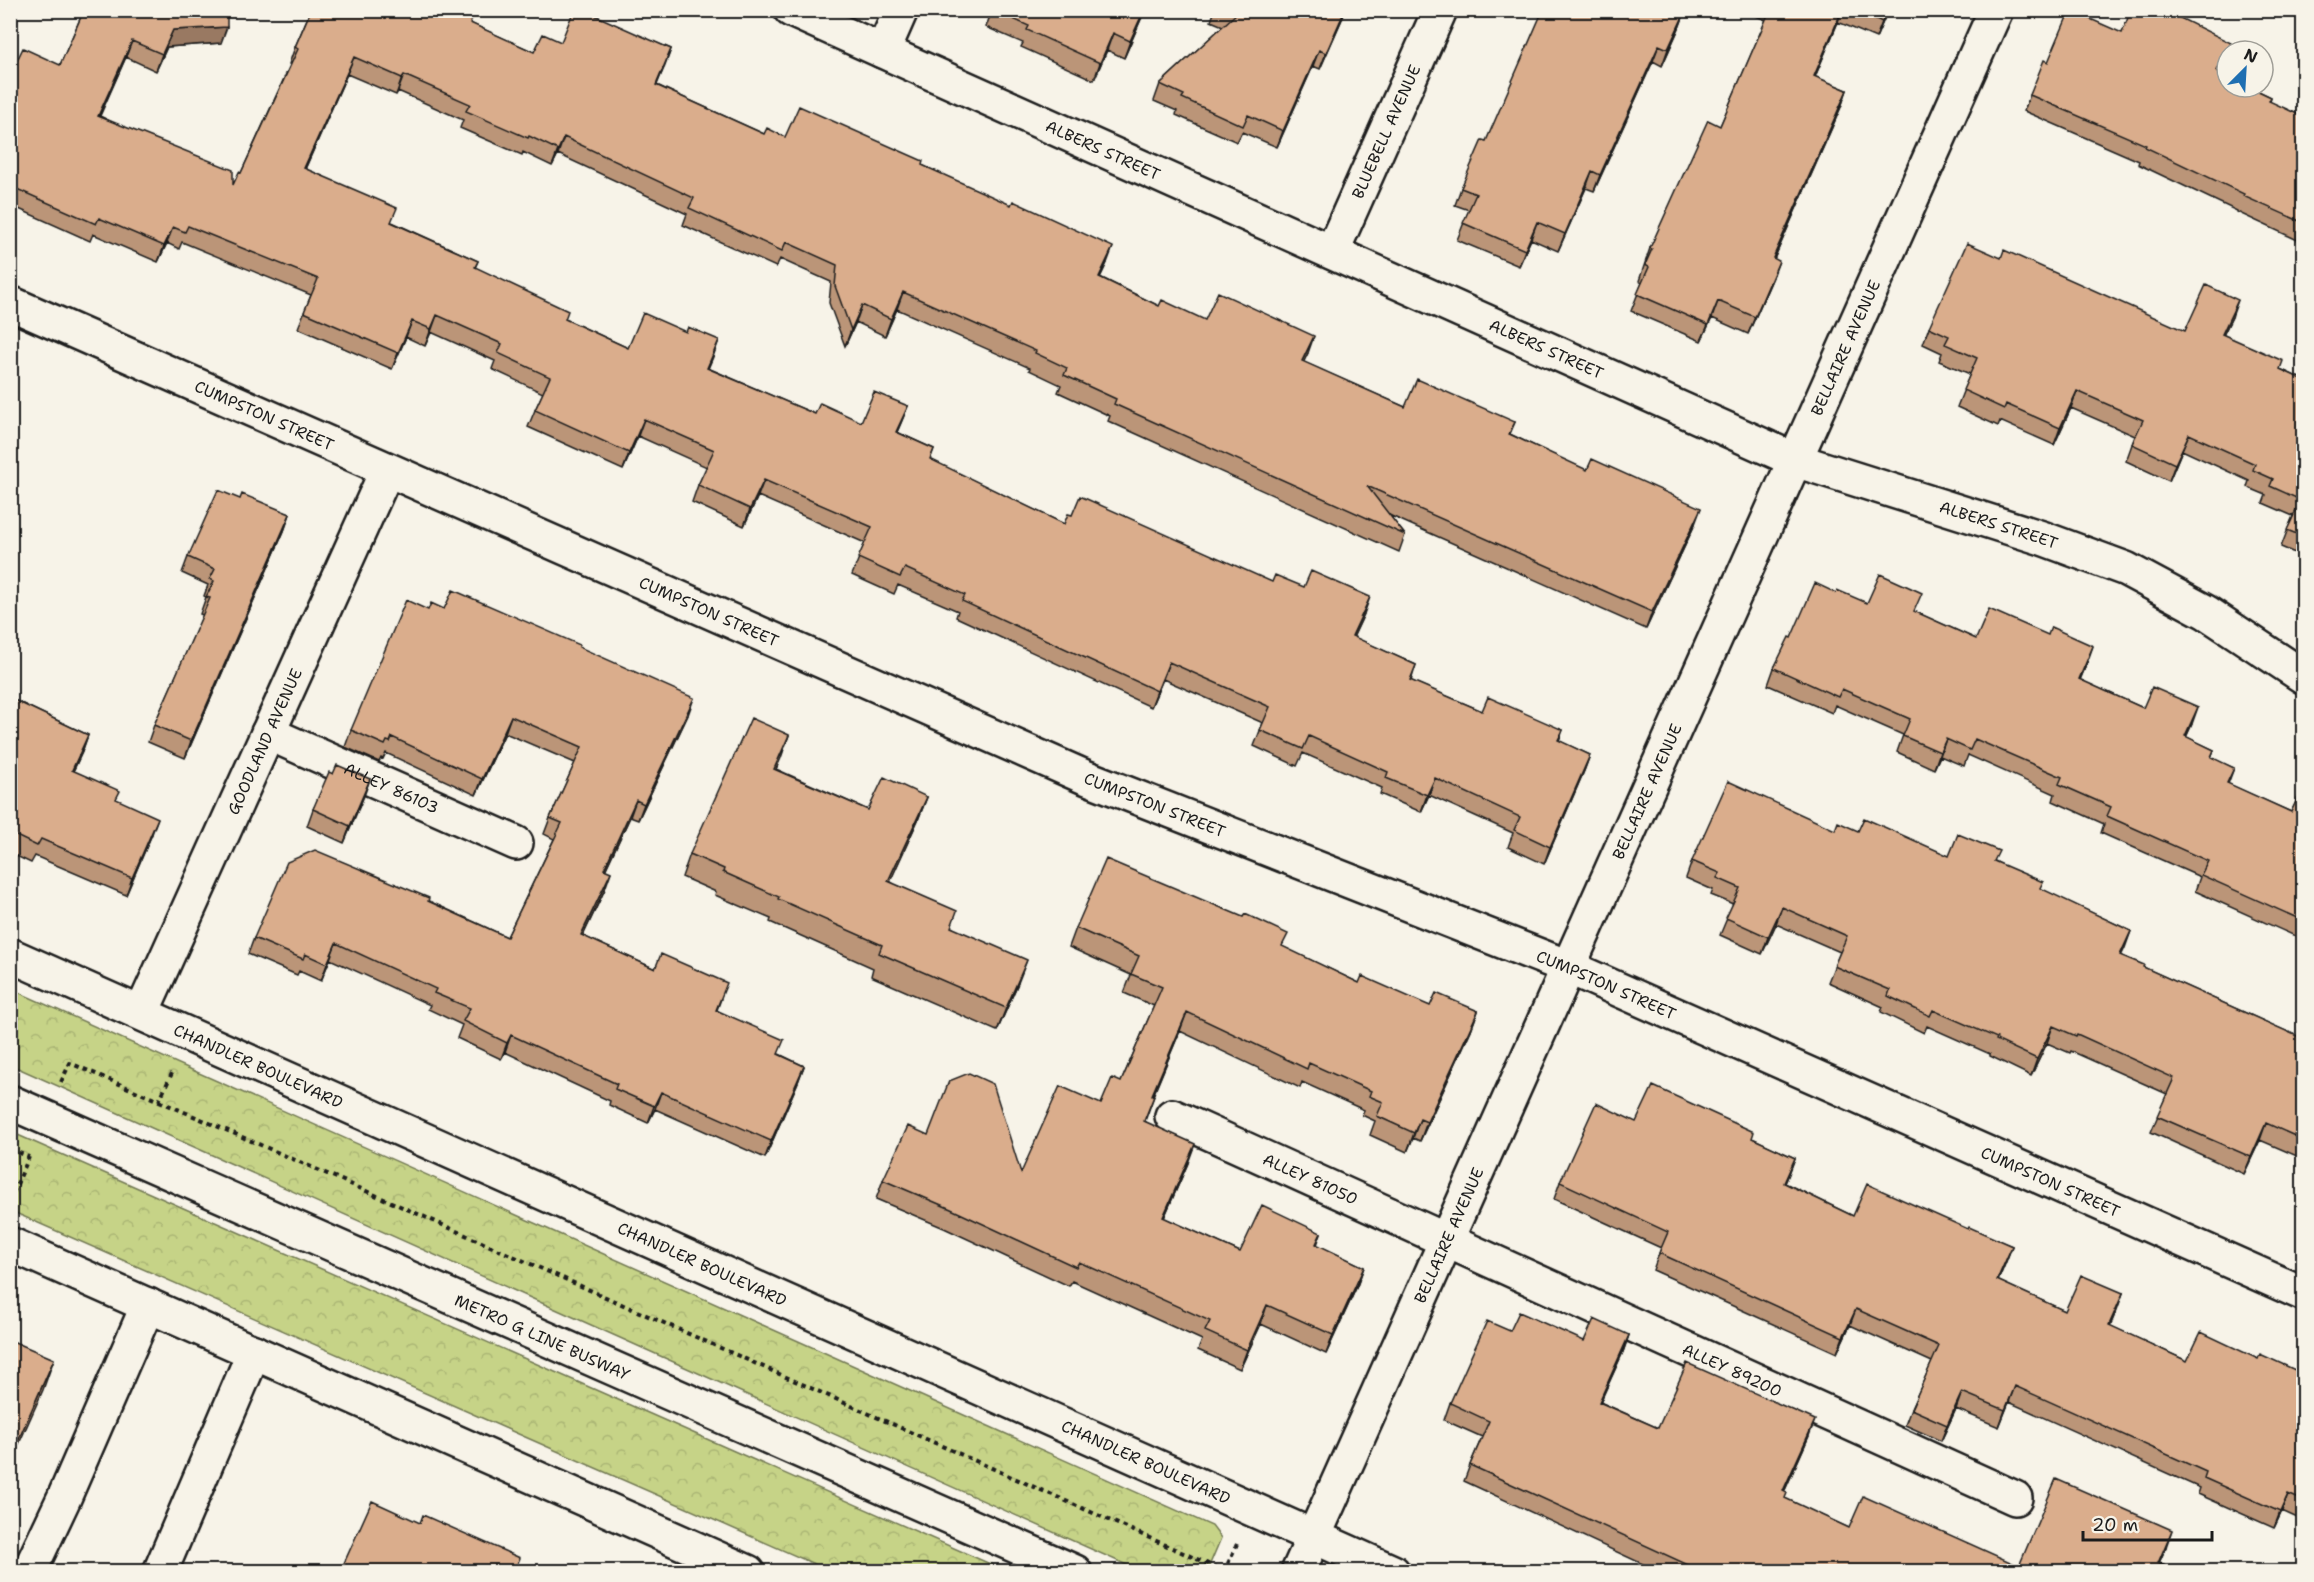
<svg xmlns="http://www.w3.org/2000/svg" width="2314" height="1582" font-family="'Shantell Sans',sans-serif">
<defs>
<pattern id="forest-crowns" width="20" height="18" patternUnits="userSpaceOnUse" patternTransform="scale(1.5)"><rect width="20" height="18" fill="#c6d387"/><path d="M2 6a3 3 0 1 1 6 0M12 15a3 3 0 1 1 6 0" fill="none" stroke="#aab574"/></pattern>
</defs>
<rect width="100%" height="100%" fill="#f7f3e8"/>
<filter id="ink" filterUnits="userSpaceOnUse"><feTurbulence type="fractalNoise" baseFrequency=".0167" numOctaves="2"/><feDisplacementMap in="SourceGraphic" scale="12" xChannelSelector="R" yChannelSelector="G"/><feConvolveMatrix kernelMatrix="1 2 1 2 8 2 1 2 1" color-interpolation-filters="sRGB"/></filter>
<g filter="url(#ink)">
<path fill="url(#forest-crowns)" stroke="#717852" stroke-width="1.5" d="M11,989L1212,1526L1221,1538L1207,1571H1140L11,1065Z
M11,1132L1006,1571H830L11,1211Z"/>
<g fill="none" stroke-linecap="round" stroke-linejoin="round">
<defs>
<g id="minor">
<path id="s1" d="M791,10L1795,460L2042,538L2126,569L2206,612L2304,677"/>
<path d="M883,51L901,10"/>
<path id="s2" d="M1332,252L1440,10"/>
<path id="s3" d="M10,303L1085,777L1568,967L2304,1294"/>
<path id="s4" d="M268,733L516,843"/>
<path id="s5" d="M10,955L1393,1572"/>
<path id="s6" d="M142,1012L387,470"/>
<path id="s7" d="M10,1102L1075,1572"/>
<path id="s8" d="M1172,1116L2015,1498"/>
<path d="M10,1244L748,1572"/>
<path d="M29,1572L64,1498L148,1305"/>
<path d="M160,1572L254,1352"/>
<path id="s9" d="M1298,1572L1996,10"/>
</g>
</defs>
<use href="#minor" stroke="#1c1c1c" stroke-width="38"/>
<path stroke="#1c1c1c" stroke-width="4" stroke-dasharray="4.5 4.5" stroke-linecap="butt" d="M61,1082L70,1063L159,1101L173,1071
M159,1101L339,1179L1224,1571
M10,1149L29,1157
M13,1193L29,1157
M1224,1572L1237,1544"/>
<use href="#minor" stroke="#f7f3e8" stroke-width="33"/>
</g>
<path fill="#bb9578" stroke="#1c1c1c" stroke-width="1.5" d="M84,10L221,43L167,47L156,71L126,57L100,116L233,185L241,173L290,65L289,64L295,47L310,12L308,10H471L470,23L534,52L561,42L589,15L671,49L657,85L678,95L764,134L785,137L922,165L1107,263L1100,277L1159,306L1308,353L1303,362L1405,407L1515,422L1510,434L1695,524L1646,629L1389,515L1405,535L1399,552L1108,421L1110,416L1058,392L1061,385L1029,370L1030,368L897,309L885,336L856,322L845,346L829,303L831,282L780,259L776,267L683,225L687,214L558,154L552,166L523,152L522,155L460,128L463,120L398,91L396,95L347,74L305,169L392,222L478,261L475,268L565,319L628,348L686,332L719,340L708,368L815,414L861,422L908,406L897,432L934,449L930,460L1064,524L1272,582L1364,614L1353,637L1416,665L1411,681L1482,711L1563,730L1559,741L1590,755L1584,771L1544,864L1508,847L1513,833L1429,795L1421,812L1380,794L1382,788L1303,753L1297,766L1254,746L1263,723L1163,679L1151,707L956,617L958,611L898,585L894,594L852,575L865,543L758,496L744,526L692,502L698,485L707,467L638,436L623,470L528,427L535,410L543,393L492,369L495,361L431,332L425,346L406,337L392,369L298,328L311,295L182,242L179,249L167,243L158,262L93,234L90,241L10,205V75L60,65Z
M992,10H1145L1124,58L1107,50L1094,80L1021,47L1023,43L986,27Z
M1215,10H1346L1320,69L1313,66L1277,147L1242,132L1237,142L1176,115L1177,111L1154,101L1160,84L1223,26L1211,21Z
M1758,10H1888L1876,38L1838,22L1815,77L1847,90L1841,107L1774,259L1773,277L1748,334L1712,318L1701,341L1631,311L1642,283L1639,281L1650,248L1720,126L1766,20L1756,16Z
M1685,12L1679,28L1662,66L1653,61L1594,191L1586,188L1558,251L1531,239L1519,266L1457,240L1469,210L1455,205L1461,188L1486,141Z
M2122,33L2227,51L2225,60L2219,72L2271,97L2270,102L2304,117V243L2237,212V211L2138,164L2139,161L2024,111L2030,95L2048,62Z
M2001,258L2185,331L2232,317L2223,335L2280,369L2304,380V557L2281,547L2293,516L2263,503L2266,495L2247,487L2249,481L2182,450L2169,481L2126,461L2135,436L2071,408L2054,445L2000,421L1998,426L1957,407L1970,374L1939,361L1942,353L1923,344L1929,327Z
M240,499L290,514L284,531L185,758L148,742L154,725L203,615L200,614L206,597L204,596L208,585L182,573L188,557Z
M1836,593L1867,603L1915,612L1976,639L2087,663L2080,680L2143,708L2192,724L2186,737L2214,750L2211,758L2234,768L2228,784L2291,812L2304,785V940L2195,891L2200,877L2101,833L2104,824L2053,801L2055,794L1968,755L1964,766L1940,756L1934,769L1897,752L1903,735L1835,705L1832,713L1768,685L1774,668L1791,638Z
M444,609L579,647L688,715L638,820L630,817L605,870V889L583,936L721,999L717,1010L779,1054L804,1066L798,1082L765,1158L655,1109L648,1123L609,1105L610,1101L505,1052L501,1059L457,1038L462,1025L428,1009L430,1005L330,959L321,981L299,971L297,975L248,954L254,938L429,901L507,937L554,839L544,834L550,818L575,763L505,733L476,795L386,753L383,759L381,758L379,762L345,747L351,730Z
M10,698L88,735L82,752L73,771L117,800L152,834L126,895L35,856L31,863L10,853Z
M789,735L776,769L868,810L927,797L918,820L890,881L952,927L1018,983L997,1031L871,976L873,968L770,922L771,919L715,895L716,892L682,877L690,854Z
M333,774L370,779L344,843L307,826L313,809Z
M1835,830L1858,831L1949,856L1995,861L2040,889L2131,931L2121,955L2143,967L2304,1039V1159L2260,1140L2244,1174L2151,1132L2167,1094L2071,1051L2070,1053L2047,1043L2031,1076L1990,1056V1054L1927,1026L1924,1033L1881,1012L1883,1007L1828,982L1840,952L1776,924L1762,954L1720,935L1733,904L1711,895L1713,890L1686,878L1692,861Z
M1076,928L1283,947L1359,983L1430,1006L1478,1011L1471,1030L1420,1141L1413,1138L1407,1152L1370,1135L1375,1121L1362,1115L1364,1110L1302,1082L1300,1088L1180,1031L1153,1096H1154L1145,1121L1188,1163L1164,1218L1240,1252L1321,1233L1317,1245L1364,1267L1357,1286L1326,1354L1261,1324L1240,1369L1198,1350L1202,1340L1072,1281L1069,1286L944,1228L876,1199L883,1180L928,1135L1021,1173L1101,1104L1121,1082L1154,1006L1124,993L1131,975L1069,947Z
M1636,1122L1752,1138L1795,1158L1785,1183L1853,1216L1968,1229L2012,1246L1998,1281L2065,1311L2123,1293L2110,1326L2187,1361L2258,1359L2304,1374V1521L2282,1511L2274,1528L2198,1494L2200,1488L2009,1402L1999,1427L1956,1409L1941,1441L1905,1425L1911,1409L1932,1362L1850,1325L1837,1353L1653,1270L1661,1248L1554,1199L1560,1182Z
M1510,1331L1584,1341L1629,1335L1623,1352L1600,1402L1658,1428L1809,1436L1784,1492L1785,1499L1849,1528L2019,1566L2166,1547L2159,1563L2179,1572H1660L1464,1481L1470,1465L1482,1437L1444,1420L1450,1403Z"/>
<path fill="#997962" stroke="#1c1c1c" stroke-width="1.5" d="M1144,10H1145L1124,58L1130,41Z
M1345,10H1346L1320,69L1326,53Z
M1842,10L1838,22L1808,93L1814,76Z
M1887,10H1888L1876,38L1882,22Z
M1685,12L1679,28L1662,66L1668,49Z
M227,27L221,43L167,47L156,71L162,54L173,30Z
M1113,33L1107,50L1094,80L1100,63Z
M132,41L126,57L92,132L98,116Z
M1659,45L1653,61L1594,191L1600,175Z
M671,49L665,66L649,101L656,85Z
M1319,50L1313,66L1277,147L1283,131Z
M2227,51L2225,60L2211,88L2217,71Z
M354,57L347,74L298,185L304,168Z
M404,75L398,91L396,95L402,78Z
M1847,90L1841,107L1767,275L1773,258Z
M564,137L558,154L552,166L558,150Z
M1592,171L1586,188L1558,251L1565,234Z
M1537,222L1531,239L1519,266L1525,250Z
M173,227L167,243L158,262L164,246Z
M1113,247L1107,263L1093,293L1099,277Z
M1779,261L1773,277L1748,334L1755,317Z
M903,292L897,309L885,336L891,319Z
M2238,300L2232,317L2216,350L2222,334Z
M1718,301L1712,318L1701,341L1708,325Z
M862,305L856,322L845,346L851,330Z
M437,315L431,332L425,346L431,329Z
M412,321L406,337L392,369L398,353Z
M1314,336L1308,353L1296,378L1302,361Z
M719,340L713,357L701,385L707,368Z
M2077,391L2071,408L2054,445L2060,428Z
M908,406L901,423L890,448L896,432Z
M644,419L638,436L623,470L629,453Z
M2189,434L2182,450L2169,481L2175,464Z
M764,480L758,496L744,526L750,509Z
M1701,508L1695,524L1646,629L1652,612Z
M290,514L284,531L185,758L191,741Z
M1370,597L1364,614L1346,653L1352,636Z
M2093,646L2087,663L2073,696L2079,679Z
M1169,662L1163,679L1151,707L1157,691Z
M694,698L688,715L638,820L644,804Z
M2198,707L2192,724L2179,753L2185,736Z
M511,716L505,733L476,795L482,779Z
M88,735L82,752L66,787L72,770Z
M789,735L781,758L766,792L774,769Z
M1946,739L1940,756L1934,769L1940,752Z
M1590,755L1584,771L1544,864L1550,847Z
M1435,778L1429,795L1421,812L1427,795Z
M370,779L364,796L344,843L350,826Z
M927,797L918,820L880,904L888,881Z
M636,800L630,817L598,886L604,869Z
M158,818L152,834L126,895L132,878Z
M611,872L605,889L575,952L581,935Z
M1782,907L1776,924L1762,954L1768,937Z
M2131,931L2125,948L2114,971L2120,955Z
M336,943L330,959L321,981L327,964Z
M1027,960L1018,983L997,1031L1006,1008Z
M1478,1011L1471,1030L1420,1141L1427,1122Z
M1187,1012L1180,1031L1145,1114L1152,1095Z
M2053,1026L2047,1043L2031,1076L2037,1059Z
M511,1035L505,1052L501,1059L507,1043Z
M804,1066L798,1082L765,1158L771,1141Z
M661,1092L655,1109L648,1123L654,1106Z
M1420,1119L1413,1138L1407,1152L1414,1133Z
M2266,1123L2260,1140L2244,1174L2251,1157Z
M1195,1144L1188,1163L1156,1236L1163,1217Z
M1795,1158L1789,1174L1778,1199L1784,1183Z
M2012,1246L2006,1262L1991,1297L1997,1280Z
M1364,1267L1357,1286L1326,1354L1333,1335Z
M2123,1293L2117,1310L2103,1342L2109,1325Z
M1267,1305L1261,1324L1240,1369L1247,1350Z
M1856,1309L1850,1325L1837,1353L1843,1337Z
M1629,1335L1623,1352L1593,1418L1599,1402Z
M54,1359L43,1390L10,1464V1459Z
M2015,1386L2009,1402L1999,1427L2005,1410Z
M1962,1392L1956,1409L1941,1441L1947,1425Z
M1815,1420L1809,1436L1777,1508L1783,1491Z
M2288,1494L2282,1511L2274,1528L2280,1512Z
M2172,1530L2166,1547L2155,1572Z"/>
<path fill="#daad8c" stroke="#1c1c1c" stroke-width="1.5" d="M84,10H227V27L173,30L162,54L132,41L98,116L233,170V185L239,172L241,173L298,49L295,47L311,10H471L475,12L470,23L534,52L543,34L561,42L574,10H580L589,15L590,13L671,49L656,85L678,95L764,134L767,128L785,137L799,106L923,161L922,165L1011,205L1013,201L1113,247L1099,277L1159,306L1162,300L1205,320L1218,292L1314,336L1302,361L1405,407L1417,379L1515,422L1509,434L1587,470L1592,459L1701,508L1652,612L1367,486L1405,535L1114,404L1116,399L1064,375L1067,368L1035,353L1036,351L903,292L891,319L862,305L851,330L835,286L837,265L786,242L782,251L689,208L694,198L564,137L558,150L529,136L528,138L466,111L470,104L404,75L402,78L354,57L304,168L397,208L391,222L478,261L475,267L568,311L565,319L628,348L643,313L686,332L688,327L719,340L707,368L815,414L820,403L861,422L874,392L908,406L896,432L934,449L930,459L1064,524L1068,514L1072,515L1080,496L1272,582L1275,575L1304,587L1311,571L1370,597L1352,636L1416,665L1410,680L1482,711L1488,697L1563,730L1558,740L1590,755L1550,847L1514,830L1520,817L1435,778L1427,795L1386,778L1388,772L1309,736L1303,749L1260,730L1270,707L1169,662L1157,691L962,601L965,595L905,568L900,577L858,558L872,527L764,480L750,509L698,485L714,450L644,419L629,453L535,410L550,377L498,353L502,344L437,315L431,329L412,321L398,353L304,312L318,279L188,226L185,232L173,227L164,246L99,218L96,224L10,186V75L23,48L60,65Z
M993,10H1144L1130,41L1113,33L1100,63L1027,30L1029,26Z
M1231,10H1345L1326,53L1319,50L1283,131L1248,115L1243,126L1182,98L1184,95L1160,84L1237,13Z
M1543,10H1682L1685,12L1668,49L1659,45L1600,175L1592,171L1565,234L1537,222L1525,250L1463,223L1476,194L1461,188L1482,140L1486,141Z
M1770,10H1842L1814,76L1847,90L1773,258L1779,261L1755,317L1718,301L1708,325L1637,294L1649,267L1645,265L1652,249L1650,248L1708,120L1720,126Z
M1857,10H1887L1882,22Z
M2070,10L2122,33L2131,10H2164L2231,43L2217,71L2227,76V87H2250L2271,97L2269,101L2304,117V223L2243,196L2244,194L2145,147L2146,145L2030,95L2044,60L2048,62Z
M1967,243L2001,258L2004,250L2185,331L2206,285L2238,300L2222,334L2283,361L2280,369L2304,380V537L2287,530L2301,500L2270,486L2273,479L2253,470L2255,464L2189,434L2175,464L2132,444L2143,420L2077,391L2060,428L2006,404L2004,409L1963,390L1977,358L1945,344L1949,336L1929,327Z
M218,490L240,499L242,494L290,514L191,741L154,725L210,598L206,597L214,581L210,579L215,569L188,557Z
M1880,574L1922,593L1914,611L1976,639L1989,609L2048,635L2051,627L2093,646L2079,679L2143,708L2152,687L2198,707L2185,736L2214,750L2211,757L2234,768L2227,783L2291,812L2304,785V921L2201,875L2208,861L2107,816L2111,807L2059,784L2062,777L1975,739L1970,750L1946,739L1940,752L1903,736L1910,719L1842,689L1838,697L1774,668L1789,637L1791,638L1815,583L1836,593L1837,590L1867,603Z
M453,590L580,645L579,647L694,698L644,804L636,800L604,869L611,872L581,935L655,969L661,954L727,983L716,1010L784,1040L778,1054L804,1066L771,1141L661,1092L654,1106L615,1089L617,1084L511,1035L507,1043L463,1021L470,1008L434,993L436,989L336,943L327,964L305,954L303,959L254,938L287,862L315,850L429,898L428,901L507,937L562,823L550,818L582,747L511,716L482,779L392,737L390,742L387,741L385,745L351,730L406,600L428,610L431,603L444,609Z
M10,698L88,735L72,770L120,791L116,799L158,818L132,878L41,839L37,846L10,833Z
M751,718L789,735L774,769L868,810L884,777L927,797L888,881L957,911L951,927L1027,960L1006,1008L879,953L882,945L778,899L779,897L723,872L724,869L690,854Z
M337,765L370,779L350,826L313,809L329,772L333,774Z
M1728,781L1835,830L1838,822L1858,831L1864,818L1949,856L1958,834L1999,851L1994,861L2043,882L2040,888L2131,931L2120,955L2144,965L2143,967L2304,1039V1140L2266,1123L2251,1157L2157,1116L2174,1078L2077,1034L2076,1036L2053,1026L2037,1059L1996,1040L1997,1038L1933,1010L1930,1016L1888,996L1890,990L1834,966L1847,936L1782,907L1768,937L1726,918L1740,888L1717,878L1720,873L1692,861Z
M1106,859L1243,917L1245,914L1288,934L1282,946L1359,983L1362,976L1430,1006L1436,993L1478,1011L1427,1122L1420,1119L1414,1133L1377,1116L1383,1102L1369,1096L1371,1091L1309,1063L1307,1069L1187,1012L1152,1095L1154,1096L1144,1121L1195,1144L1163,1217L1240,1252L1262,1205L1321,1233L1316,1244L1364,1267L1333,1335L1267,1305L1247,1350L1205,1331L1210,1321L1079,1262L1076,1267L951,1209L883,1180L908,1126L928,1135L949,1081L969,1073L993,1084L1021,1173L1060,1086L1101,1104L1112,1078L1121,1082L1162,987L1131,974L1139,956L1076,928Z
M1653,1086L1754,1132L1752,1138L1795,1158L1784,1183L1853,1216L1867,1184L1968,1229L1969,1227L2012,1246L1997,1280L2065,1311L2081,1275L2123,1293L2109,1325L2187,1361L2201,1332L2258,1359L2260,1354L2304,1374V1501L2288,1494L2280,1512L2204,1478L2206,1472L2015,1386L2005,1410L1962,1392L1947,1425L1911,1409L1939,1346L1856,1309L1843,1337L1659,1253L1668,1232L1560,1182L1596,1103L1636,1122Z
M1519,1312L1584,1341L1594,1319L1629,1335L1599,1402L1658,1428L1687,1363L1815,1420L1783,1491L1787,1493L1785,1498L1849,1528L1863,1496L2019,1566L2056,1479L2172,1530L2158,1563L2179,1572H1710L1700,1567L1699,1570L1470,1465L1489,1421L1450,1403L1487,1321L1510,1331Z
M10,1340L54,1359L10,1459Z
M372,1501L420,1523L423,1515L520,1558L517,1565L531,1572H340Z"/>
</g>
<g text-anchor="middle" stroke-width="6" stroke-linejoin="round" paint-order="stroke">
<g font-size="16" fill="#1c1c1c" stroke="#f7f3e8">
<text dy="6" stroke="none"><textPath href="#s2" startOffset="132">BLUEBELL AVENUE</textPath></text>
<text dy="6" stroke="none"><textPath href="#s1" startOffset="342">ALBERS STREET</textPath></text>
<text dy="6" stroke="none"><textPath href="#s9" startOffset="1341">BELLAIRE AVENUE</textPath></text>
<text dy="6" stroke="none"><textPath href="#s1" startOffset="828">ALBERS STREET</textPath></text>
<text dy="6" stroke="none"><textPath href="#s3" startOffset="278">CUMPSTON STREET</textPath></text>
<text dy="6" stroke="none"><textPath href="#s1" startOffset="1314">ALBERS STREET</textPath></text>
<text dy="6" stroke="none"><textPath href="#s3" startOffset="764">CUMPSTON STREET</textPath></text>
<text dy="6" stroke="none"><textPath href="#s6" startOffset="297">GOODLAND AVENUE</textPath></text>
<text dy="6" stroke="none"><textPath href="#s4" startOffset="135">ALLEY 86103</textPath></text>
<text dy="6" stroke="none"><textPath href="#s9" startOffset="855">BELLAIRE AVENUE</textPath></text>
<text dy="6" stroke="none"><textPath href="#s3" startOffset="1250">CUMPSTON STREET</textPath></text>
<text dy="6" stroke="none"><textPath href="#s3" startOffset="1736">CUMPSTON STREET</textPath></text>
<text dy="6" stroke="none"><textPath href="#s5" startOffset="272">CHANDLER BOULEVARD</textPath></text>
<text dy="6" stroke="none"><textPath href="#s8" startOffset="152">ALLEY 81050</textPath></text>
<text dy="6" stroke="none"><textPath href="#s3" startOffset="2222">CUMPSTON STREET</textPath></text>
<text dy="6" stroke="none"><textPath href="#s9" startOffset="369">BELLAIRE AVENUE</textPath></text>
<text dy="6" stroke="none"><textPath href="#s5" startOffset="758">CHANDLER BOULEVARD</textPath></text>
<text dy="6" stroke="none"><textPath href="#s7" startOffset="582">METRO G LINE BUSWAY</textPath></text>
<text dy="6" stroke="none"><textPath href="#s8" startOffset="615">ALLEY 89200</textPath></text>
<text dy="6" stroke="none"><textPath href="#s5" startOffset="1244">CHANDLER BOULEVARD</textPath></text>
</g>
</g>
<rect width="2314" height="1582" fill="none" stroke="#f7f3e8" stroke-width="36"/>
<rect x="18" y="18" width="2278" height="1546" fill="none" stroke="#1c1c1c" stroke-width="2" filter="url(#ink)"/>
<g transform="translate(2245 69) rotate(24)"><circle r="28" fill="#f7f3e8" stroke="#9f9d96" stroke-width="1.5"/>
<path d="M0-4.5L10 22L0 15L-10 22Z" fill="#1f6fb2"/>
<text y="-9" font-size="16" font-weight="bold" text-anchor="middle" fill="#1c1c1c">N</text>
</g>
<path d="M2083 1531v9h129v-9" fill="none" stroke="#1c1c1c" stroke-width="3"/>
<text x="2092" y="1531" font-size="18" fill="#1c1c1c" stroke="#f7f3e8" stroke-width="4.5" paint-order="stroke">20 m</text>
</svg>
